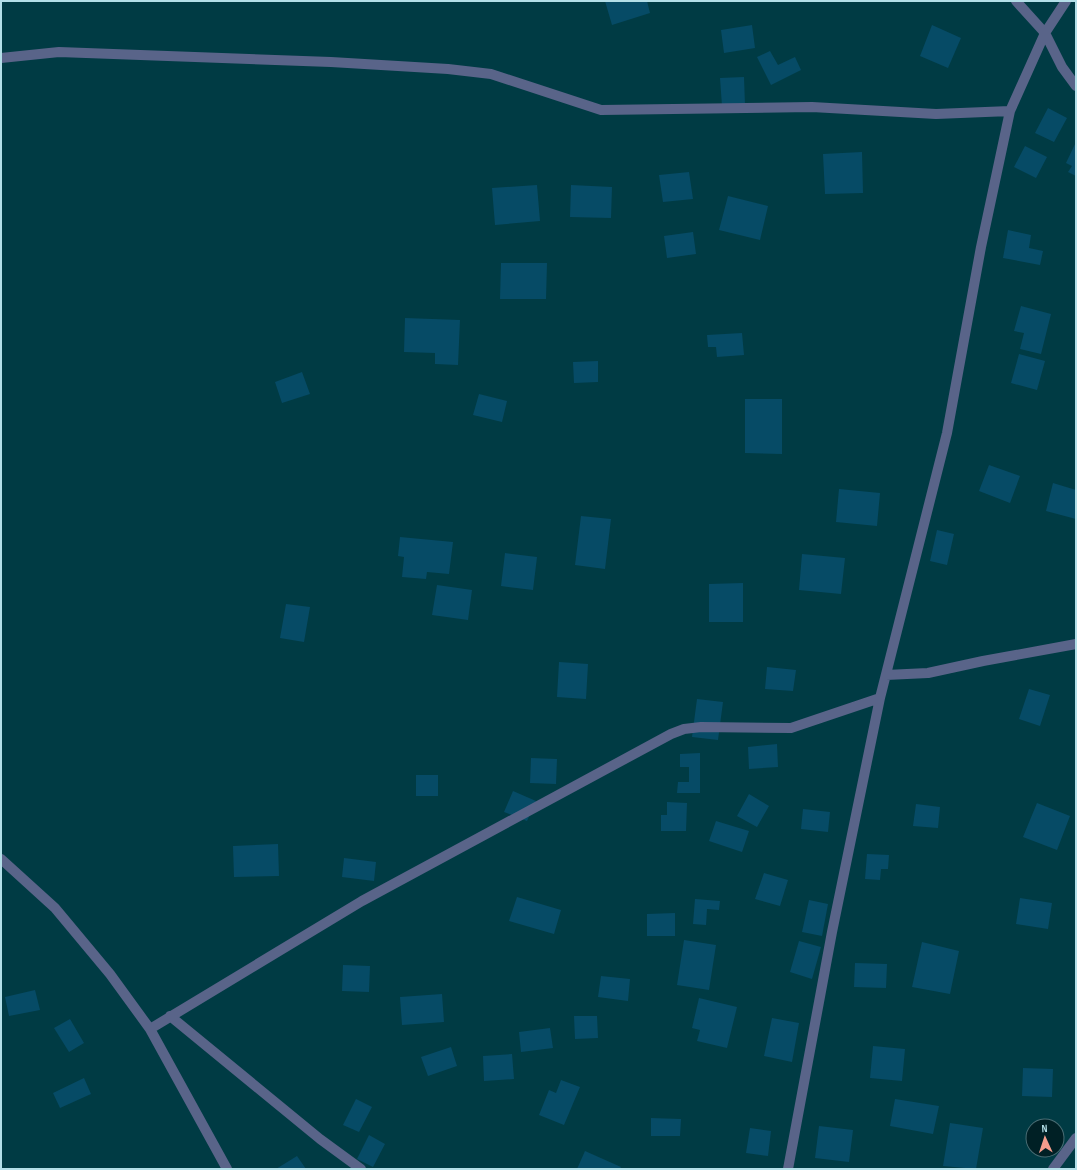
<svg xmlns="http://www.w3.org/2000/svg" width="1077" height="1170" font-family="'Sofia Sans Condensed',sans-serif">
<rect width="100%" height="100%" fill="#003b44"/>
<path fill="#064b66" d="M605,1H647L650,13L612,25Z
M752,25L755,48L724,53L721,30Z
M932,25L961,38L948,68L920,56Z
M770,51L778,65L795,57L801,70L771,85L757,57Z
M744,77L745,105L722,106L720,78Z
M1048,108L1067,118L1054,142L1035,133Z
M1076,142V176L1068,172L1072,166L1066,163Z
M1025,146L1047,157L1036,178L1014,167Z
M862,152L863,193L825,194L823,154Z
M689,172L693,199L663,202L659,175Z
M537,185L540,221L495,225L492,188Z
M571,185L612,187L611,218L570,217Z
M728,196L768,206L760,240L719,230Z
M1008,230L1031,235L1029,248L1043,251L1040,265L1003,258Z
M693,232L696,254L667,258L664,236Z
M501,263H547L546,299H500Z
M1021,306L1051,314L1041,354L1020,349L1024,333L1014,331Z
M405,318L460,320L458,365L435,364V353L404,352Z
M742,333L744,355L717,357L716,347H708L707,335Z
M1019,354L1045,361L1037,390L1011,383Z
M598,361V382L574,383L573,362Z
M302,372L310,394L282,403L275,382Z
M479,394L507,401L502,422L473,415Z
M745,399H782V454L745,453Z
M989,465L1020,476L1010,503L979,491Z
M1053,483L1076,490V519L1046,511Z
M839,489L880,493L877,526L836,522Z
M581,516L611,519L605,569L575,565Z
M937,530L954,534L947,565L930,561Z
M400,537L453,542L449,574L427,572L426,579L402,577L404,557L398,556Z
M505,553L537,557L533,590L501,586Z
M802,554L845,558L841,594L799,590Z
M743,583V622H709V584Z
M437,585L472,590L468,620L432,615Z
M286,604L310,607L304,642L280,638Z
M559,662L588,664L586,699L557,697Z
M767,667L796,670L793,691L765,689Z
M1029,689L1050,695L1040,726L1019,719Z
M697,699L723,702L718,740L692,737Z
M777,744L778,767L749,769L748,747Z
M700,753V793H677L678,782H689V767H680V754Z
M531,758L557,759L556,784L530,783Z
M416,775H438V796H416Z
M513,791L536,801L527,821L504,812Z
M749,794L769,806L757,827L737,816Z
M667,802L687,803L686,831H661V815H667Z
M1037,803L1070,816L1057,850L1023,837Z
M916,804L940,807L938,828L913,826Z
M803,809L830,812L828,832L801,829Z
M716,821L749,831L742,852L709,841Z
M278,844L279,876L234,877L233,846Z
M867,854L889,855L888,869H881L880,880L865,879Z
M344,858L376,862L374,881L342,877Z
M764,873L788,880L780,906L755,899Z
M517,897L561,910L554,934L509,921Z
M1020,898L1052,903L1048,929L1016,924Z
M695,899L720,901L719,910L707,909L706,925L693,924Z
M809,900L828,904L822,936L802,932Z
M675,913V936H647V914Z
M684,940L716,945L709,990L677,985Z
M799,941L821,947L812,979L790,972Z
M922,942L959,951L950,994L912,987Z
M855,963L887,964L886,988L854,987Z
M343,965L370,966L369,992L342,991Z
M601,976L630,979L628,1001L598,997Z
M35,990L40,1010L9,1016L5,997Z
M442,994L444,1022L402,1025L400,997Z
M699,998L737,1007L727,1048L697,1041L700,1030L692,1028Z
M574,1016H597L598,1038L575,1039Z
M772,1018L799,1023L792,1062L764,1056Z
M70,1019L84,1043L69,1052L54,1028Z
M550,1028L553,1048L521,1052L519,1032Z
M873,1046L905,1049L902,1081L870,1078Z
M451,1047L457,1066L428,1076L421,1057Z
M512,1054L514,1079L484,1081L483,1056Z
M1023,1068L1053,1069L1052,1097L1022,1096Z
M84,1078L91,1094L60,1108L53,1093Z
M561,1080L580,1087L564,1125L539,1115L549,1090L556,1093Z
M356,1099L372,1107L359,1132L343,1125Z
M895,1099L939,1106L933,1134L890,1126Z
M651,1118L681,1119L680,1136H651Z
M950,1123L983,1128L976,1169L943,1166Z
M819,1126L853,1130L849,1162L815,1158Z
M750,1128L771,1131L768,1156L746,1153Z
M369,1135L385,1144L373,1167L357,1159Z
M585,1151L621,1167L620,1169H577Z
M297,1156L306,1169H276Z"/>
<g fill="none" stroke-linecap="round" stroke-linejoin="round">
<path stroke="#596489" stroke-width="10" d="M1016,1L1045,33L1062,67L1076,86
M1,58L59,52L331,62L448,69L491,74L601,110L812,107L936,114L1010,111
M886,675L928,673L983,661L1076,644
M1,859L55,908L110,974L150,1029L227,1169
M170,1016L320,1139L361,1169
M150,1029L362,901L671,734L684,729L701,727L791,728L880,698
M788,1169L832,932L880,698L947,433L981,247L1010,111L1045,33L1066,1
M1053,1169L1076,1138"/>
</g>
<rect width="1077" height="1170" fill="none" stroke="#b3dfe8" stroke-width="4"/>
<g transform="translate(1045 1138) rotate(357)"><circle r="19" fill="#002025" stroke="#486c73"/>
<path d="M0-3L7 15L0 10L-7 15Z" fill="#f49d8c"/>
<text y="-6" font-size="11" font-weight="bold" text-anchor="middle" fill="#b3dfe8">N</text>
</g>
</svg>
